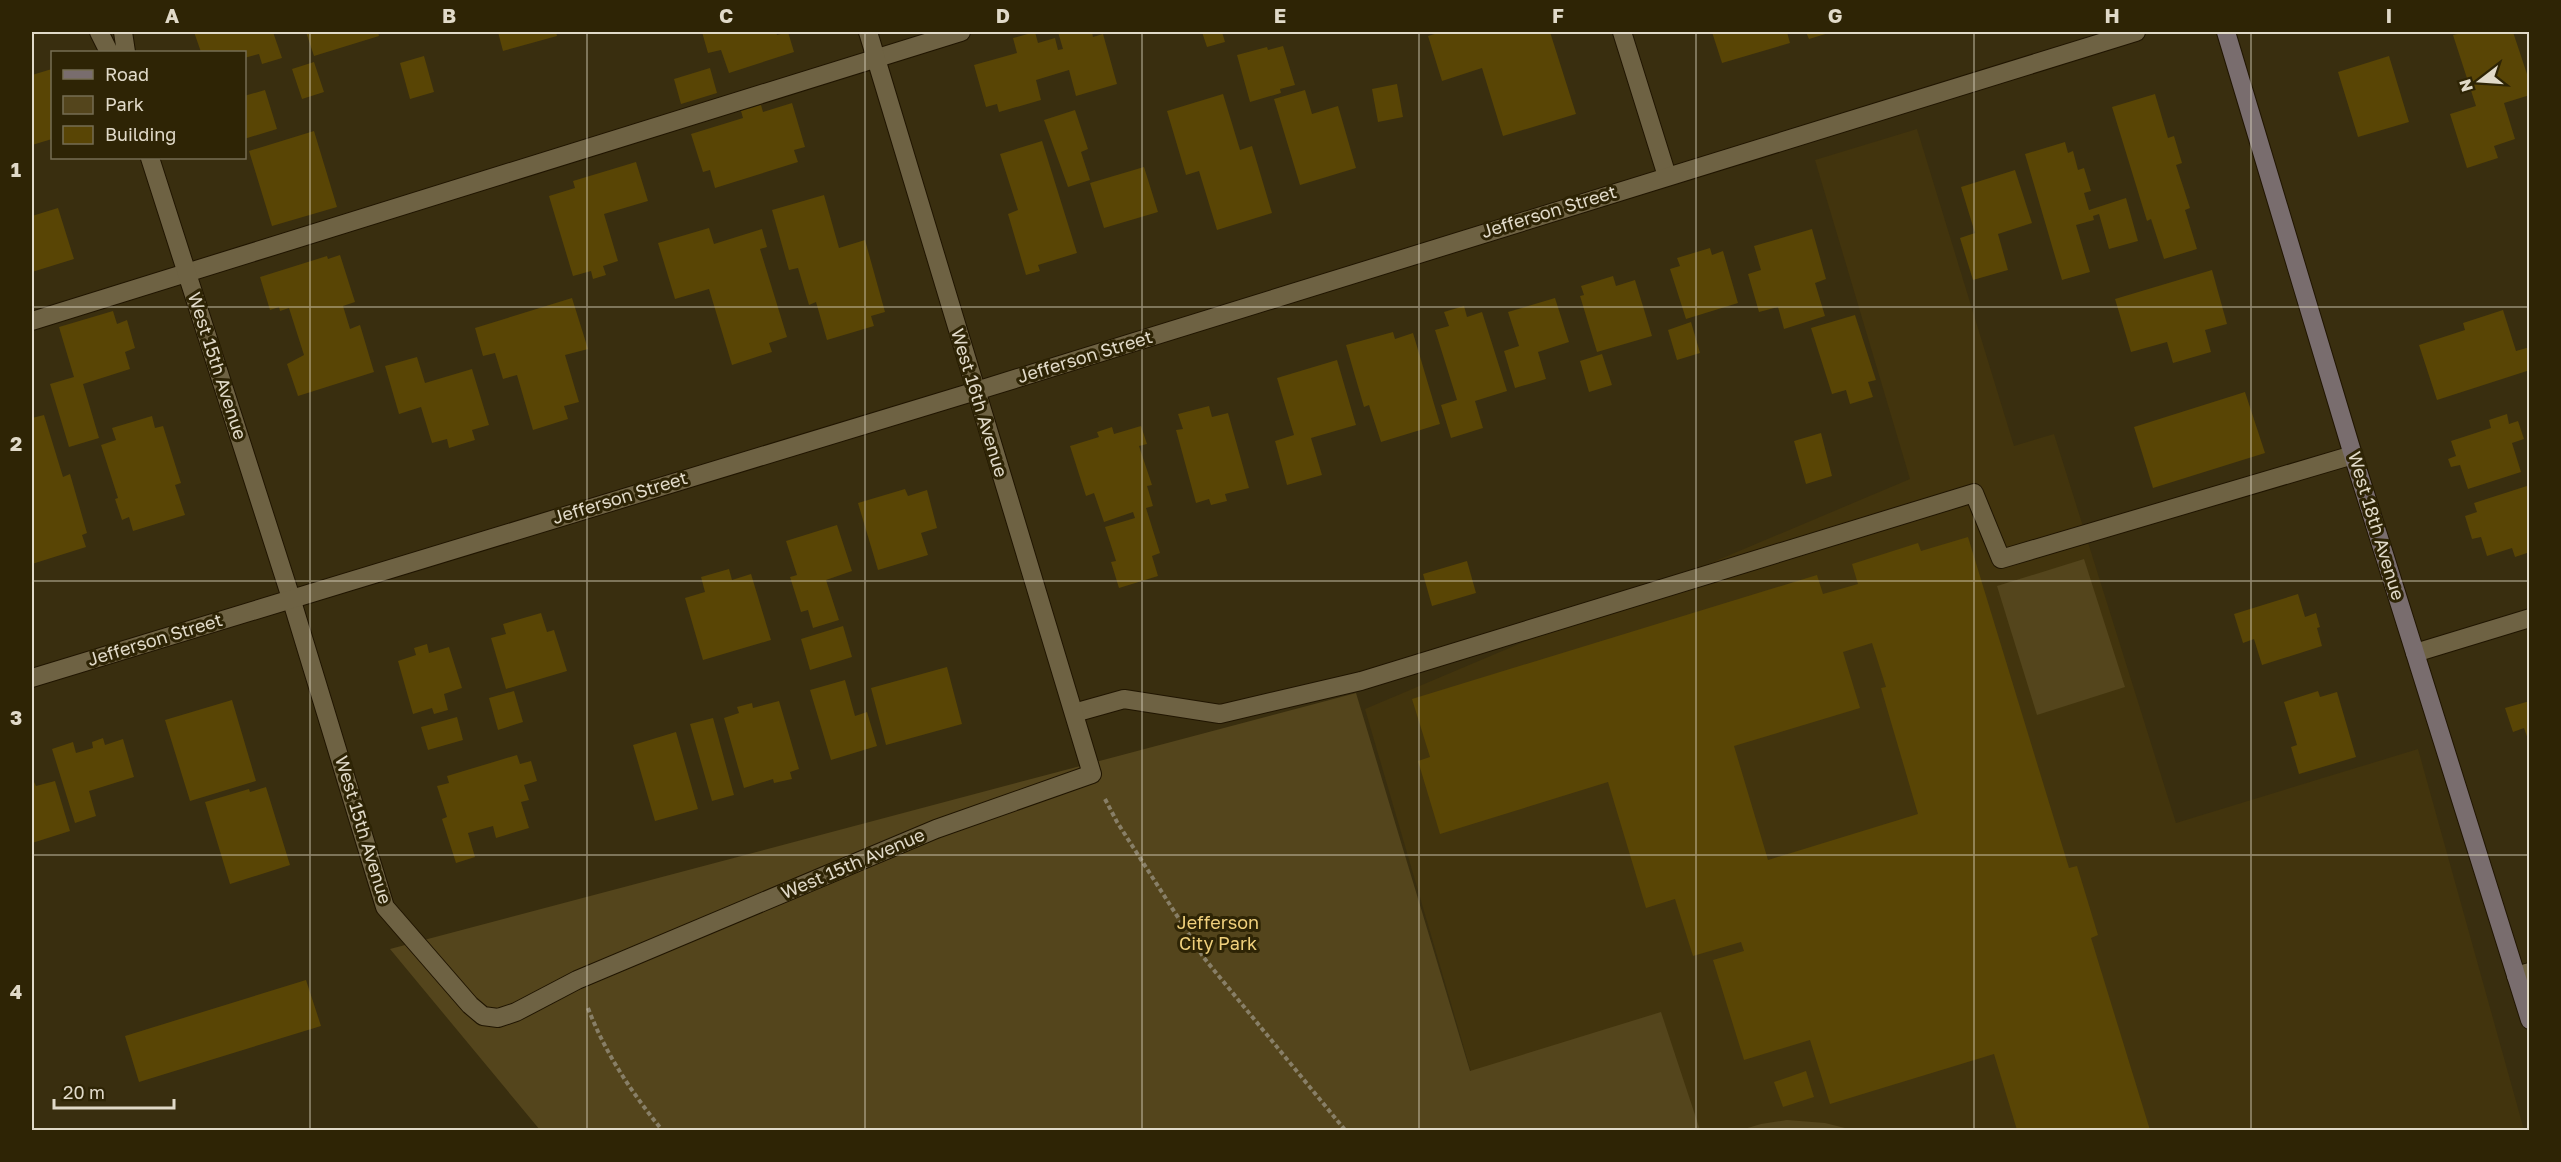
<svg xmlns="http://www.w3.org/2000/svg" width="2561" height="1162" font-family="'Golos Text',sans-serif">
<rect width="100%" height="100%" fill="#392e0f"/>
<path fill="#42340d" d="M1917,129L2014,446L2054,434L2176,823L2418,749L2524,1130H1488L1365,709L1910,479L1815,160Z"/>
<path fill="#54451c" d="M2084,559L2125,687L2037,715L1997,586Z
M1356,693L1470,1071L1661,1012L1700,1130H540L390,949Z
M1787,1120L1825,1123L1853,1130H1741L1761,1124Z"/>
<path fill="#594505" fill-rule="evenodd" d="M194,32H273L282,58L262,64L259,54L244,58V52H201Z
M306,32H378L379,36L314,56Z
M498,32H556L557,36L503,51Z
M702,32H776L777,35L788,32L794,52L729,73L721,50L708,53Z
M1035,32L1038,43L1055,38L1058,50L1063,49L1058,32H1092L1093,37L1103,34L1117,84L1076,96L1069,70L1036,80L1041,100L999,112L997,104L986,107L974,65L1017,53L1013,38Z
M1202,32H1222L1225,42L1207,47Z
M1441,32H1550L1576,114L1503,136L1482,68L1442,81L1428,36Z
M1712,32H1787L1790,43L1722,63Z
M1806,32H1832L1809,39Z
M2466,32H2513L2530,83V95L2504,103L2515,139L2494,146L2498,158L2467,168L2450,114L2476,106L2453,35Z
M1283,46L1295,85L1280,89L1281,93L1250,102L1237,55L1267,47L1268,50Z
M424,56L434,92L410,99L400,63Z
M2389,56L2409,122L2358,137L2338,72Z
M314,62L324,92L302,99L292,69Z
M710,68L717,93L681,104L674,79Z
M52,69V139L32,145V75Z
M1397,84L1403,117L1378,122L1372,89Z
M265,90L277,129L244,139V96Z
M1305,90L1312,114L1338,106L1356,168L1300,185L1274,99Z
M1223,94L1240,150L1252,146L1272,213L1217,230L1199,171L1186,175L1167,111Z
M2155,94L2168,138L2174,136L2182,163L2176,165L2190,208L2185,210L2197,249L2164,259L2151,219L2147,221L2112,107Z
M792,103L805,147L794,150L798,162L715,188L710,170L703,172L691,134L743,118L741,111L761,105L763,112Z
M1075,110L1088,149L1081,152L1090,180L1068,187L1044,120Z
M314,131L337,207L272,226L249,151Z
M1042,141L1077,253L1038,265L1040,271L1026,275L1008,214L1018,210L1000,154Z
M2065,142L2068,153L2073,151L2078,170L2084,168L2091,191L2084,193L2089,210L2126,198L2138,241L2109,249L2099,214L2093,216L2094,220L2076,225L2090,272L2062,280L2025,154Z
M636,162L648,201L604,214L618,261L603,266L606,275L593,279L591,271L573,276L549,196L575,188L573,181Z
M1144,167L1158,212L1104,228L1090,183Z
M2015,170L2032,223L1998,234L2008,270L1973,280L1960,238L1975,233L1961,187Z
M824,195L839,248L865,240L885,312L871,316L874,326L827,340L816,302L809,305L798,268L789,270L772,210Z
M58,208L74,259L32,272V216Z
M709,228L714,244L762,229L767,247L760,249L787,337L769,343L772,352L732,365L709,289L675,299L658,243Z
M1812,229L1826,279L1815,283L1825,316L1784,329L1778,307L1759,312L1748,274L1761,270L1754,246Z
M1710,248L1712,255L1723,251L1738,303L1686,319L1670,269L1680,266L1677,258Z
M340,255L355,302L343,306L350,329L360,325L374,372L298,396L287,364L304,355L289,308L280,311L279,307L270,310L260,277L327,256L328,259Z
M2212,270L2227,324L2205,330L2211,352L2173,363L2167,342L2131,352L2115,299Z
M1613,276L1616,286L1635,280L1652,336L1597,352L1580,296L1584,295L1581,286Z
M572,298L588,349L565,355L579,402L564,406L568,419L533,430L517,375L503,379L495,353L483,356L475,328Z
M1555,298L1569,342L1538,352L1546,379L1515,388L1504,351L1519,346L1508,312Z
M1464,306L1467,317L1482,312L1507,391L1475,401L1483,428L1451,438L1441,405L1457,400L1435,330L1449,326L1444,312Z
M2503,310L2516,351L2530,347V370L2437,400L2419,345L2465,330L2463,323Z
M113,311L117,324L127,320L135,348L125,352L130,369L83,384L99,438L69,447L50,384L74,377L59,327Z
M1855,315L1876,380L1868,382L1873,397L1850,404L1846,390L1832,394L1811,328Z
M1691,322L1700,353L1677,360L1668,330Z
M1393,332L1395,339L1413,333L1440,424L1381,442L1369,405L1364,407L1346,345Z
M1602,354L1612,385L1589,392L1580,361Z
M417,357L425,383L472,369L489,425L472,430L475,440L449,448L447,439L432,443L421,407L399,414L385,366Z
M1337,360L1356,425L1311,438L1322,475L1287,485L1275,441L1294,435L1277,378Z
M2245,392L2265,453L2153,488L2134,427Z
M1209,406L1212,417L1228,413L1249,488L1225,494L1227,501L1211,505L1209,499L1196,503L1176,430L1183,429L1178,414Z
M2507,414L2509,424L2518,421L2524,439L2512,443L2521,472L2468,489L2460,465L2451,467L2448,459L2456,456L2451,441L2491,428L2489,420Z
M44,415L63,477L70,474L87,533L82,535L86,547L32,564V418Z
M152,416L155,428L163,426L181,483L175,485L185,515L133,531L129,517L122,520L115,499L118,498L101,445L116,440L112,428Z
M1141,426L1147,444L1139,446L1152,485L1147,486L1153,506L1146,508L1160,553L1152,556L1158,576L1119,588L1111,562L1116,561L1105,527L1135,518L1133,512L1104,522L1094,493L1086,496L1070,446L1099,437L1097,432L1112,427L1114,434Z
M1821,433L1832,476L1806,484L1794,441Z
M2530,485V552L2515,557L2512,548L2487,556L2481,537L2472,539L2465,516L2477,512L2474,503Z
M905,489L908,496L927,490L937,528L921,533L928,555L878,570L858,503Z
M837,525L852,571L826,580L839,620L813,628L808,610L801,612L790,577L797,575L786,541Z
M1968,537L2069,868L2077,866L2098,935L2091,938L2150,1130H2017L1994,1054L1830,1104L1810,1040L1744,1060L1713,960L1744,951L1741,942L1693,956L1675,899L1646,908L1608,782L1440,834L1418,761L1430,757L1412,699L1817,575L1823,594L1858,584L1852,564L1918,543L1921,551ZM1872,643L1886,687L1881,688L1918,814L1768,860L1734,746L1860,708L1843,652Z
M1467,561L1476,593L1432,606L1423,574Z
M729,569L732,580L751,574L771,640L703,660L685,598L705,592L701,577Z
M2298,594L2305,617L2316,613L2320,627L2317,628L2322,646L2262,665L2254,639L2243,643L2234,614Z
M541,613L547,632L554,630L567,671L506,689L491,638L506,634L503,624Z
M843,626L852,657L810,670L801,639Z
M427,644L429,653L449,647L462,688L444,694L448,710L434,714L432,708L413,714L398,661L416,655L414,648Z
M947,667L962,724L886,745L871,688Z
M845,680L855,716L867,712L877,746L831,760L810,690Z
M514,691L523,722L498,730L489,698Z
M2318,691L2320,697L2337,692L2356,757L2299,774L2291,747L2297,745L2284,702Z
M232,700L256,781L190,801L165,720Z
M779,701L799,769L790,772L792,779L774,783L773,779L744,788L724,718L739,713L737,707L752,703L753,708Z
M2530,701V742H2529L2524,728L2513,732L2505,708Z
M457,717L463,740L428,750L421,727Z
M713,718L734,795L712,801L690,724Z
M676,732L698,809L655,821L633,745Z
M103,738L105,745L123,739L134,777L89,791L96,816L75,823L52,749L73,742L76,753L93,748L92,742Z
M517,755L520,764L531,761L537,781L524,785L529,800L521,802L529,828L496,838L493,826L468,833L475,857L456,863L442,819L447,817L437,786L449,783L447,776Z
M55,781L70,831L32,843V783L34,782L36,786Z
M266,787L290,865L230,884L205,802L249,789L250,792Z
M306,980L321,1026L139,1082L125,1036Z
M1806,1071L1814,1097L1783,1107L1774,1082Z"/>
<g fill="none" stroke-linecap="round" stroke-linejoin="round">
<defs>
<path id="service" d="M32,321L961,32
M1074,713L1124,699L1220,714L1361,681L1974,493L2001,559L2353,455
M2516,976L2530,972"/>
<path id="minor" d="M99,32L109,52
M123,32L126,52
M1622,32L1667,176
M150,158L291,598L385,907L470,1005L483,1016L498,1018L516,1012L577,980L936,829L1092,774L868,32
M2415,653L2530,618"/>
<path id="tertiary" d="M32,678L976,391L2136,32"/>
<path id="secondary" d="M2226,32L2353,455L2530,1020"/>
</defs>
<use href="#service" stroke="#201500" stroke-width="20"/>
<use href="#minor" stroke="#201500" stroke-width="20"/>
<use href="#tertiary" stroke="#201500" stroke-width="20"/>
<use href="#secondary" stroke="#201500" stroke-width="20"/>
<path stroke="#887f67" stroke-width="4" stroke-dasharray="4.5 3" stroke-linecap="butt" d="M1105,799L1117,822L1204,958L1345,1130
M588,1008C605,1053 632,1093 662,1130"/>
<use href="#service" stroke="#6e6243" stroke-width="18"/>
<use href="#minor" stroke="#6e6243" stroke-width="18"/>
<use href="#tertiary" stroke="#6e6243" stroke-width="18"/>
<use href="#secondary" stroke="#796d6e" stroke-width="18"/>
</g>
<path fill="none" stroke="#e1dac9" stroke-width="1.5" stroke-opacity="0.55" d="M310,32V1130M587,32V1130M865,32V1130M1142,32V1130M1419,32V1130M1696,32V1130M1974,32V1130M2251,32V1130M32,307H2530M32,581H2530M32,855H2530"/>
<g text-anchor="middle" stroke-width="6" stroke-linejoin="round" paint-order="stroke">
<g font-size="18" fill="#e1dac9" stroke="#2e2405">
<text transform="translate(1549 212) rotate(-17)" y="6">Jefferson Street</text>
<text transform="translate(1085 357) rotate(-17)" y="6">Jefferson Street</text>
<text transform="translate(217 366) rotate(72)" y="6">West 15th Avenue</text>
<text transform="translate(979 403) rotate(73)" y="6">West 16th Avenue</text>
<text transform="translate(620 498) rotate(-17)" y="6">Jefferson Street</text>
<text transform="translate(2376 526) rotate(73)" y="6">West 18th Avenue</text>
<text transform="translate(155 640) rotate(-17)" y="6">Jefferson Street</text>
<text transform="translate(363 830) rotate(73)" y="6">West 15th Avenue</text>
<text transform="translate(853 864) rotate(-23)" y="6">West 15th Avenue</text>
</g>
<g font-size="18" fill="#f0d07c" stroke="#2e2405">
<text x="1218" y="929">Jefferson<tspan x="1218" dy="21">City Park</tspan></text>
</g>
</g>
<rect width="2561" height="1162" fill="none" stroke="#2e2405" stroke-width="66"/>
<rect x="51" y="51" width="195" height="108" fill="#2e2405" stroke="#766d53" stroke-width="1.5"/>
<rect x="63" y="70" width="30" height="9" fill="#796d6e" stroke="#766d53" stroke-width="1.5"/>
<text x="105" y="81" font-size="18" fill="#e1dac9">Road</text>
<rect x="63" y="96" width="30" height="18" fill="#54451c" stroke="#766d53" stroke-width="1.5"/>
<text x="105" y="111" font-size="18" fill="#e1dac9">Park</text>
<rect x="63" y="126" width="30" height="18" fill="#594505" stroke="#766d53" stroke-width="1.5"/>
<text x="105" y="141" font-size="18" fill="#e1dac9">Building</text>
<g transform="translate(2480 81) rotate(253)" stroke="#2e2405" stroke-width="4.5" paint-order="stroke">
<path d="M0-4.5L10 22L0 15L-10 22Z" fill="#e1dac9"/>
<text y="-9" font-size="16" font-weight="bold" text-anchor="middle" fill="#e1dac9">N</text>
</g>
<path d="M54 1099v9h120v-9" fill="none" stroke="#e1dac9" stroke-width="3"/>
<text x="63" y="1099" font-size="18" fill="#e1dac9" stroke="#2e2405" stroke-width="4.5" paint-order="stroke">20 m</text>
<rect x="33" y="33" width="2495" height="1096" fill="none" stroke="#e1dac9" stroke-width="2"/>
<g font-size="20" text-anchor="middle" font-weight="bold" fill="#e1dac9">
<text x="172" y="23">A</text>
<text x="449" y="23">B</text>
<text x="726" y="23">C</text>
<text x="1003" y="23">D</text>
<text x="1280" y="23">E</text>
<text x="1558" y="23">F</text>
<text x="1835" y="23">G</text>
<text x="2112" y="23">H</text>
<text x="2389" y="23">I</text>
<text x="16" y="177">1</text>
<text x="16" y="451">2</text>
<text x="16" y="725">3</text>
<text x="16" y="999">4</text>
</g>
</svg>
